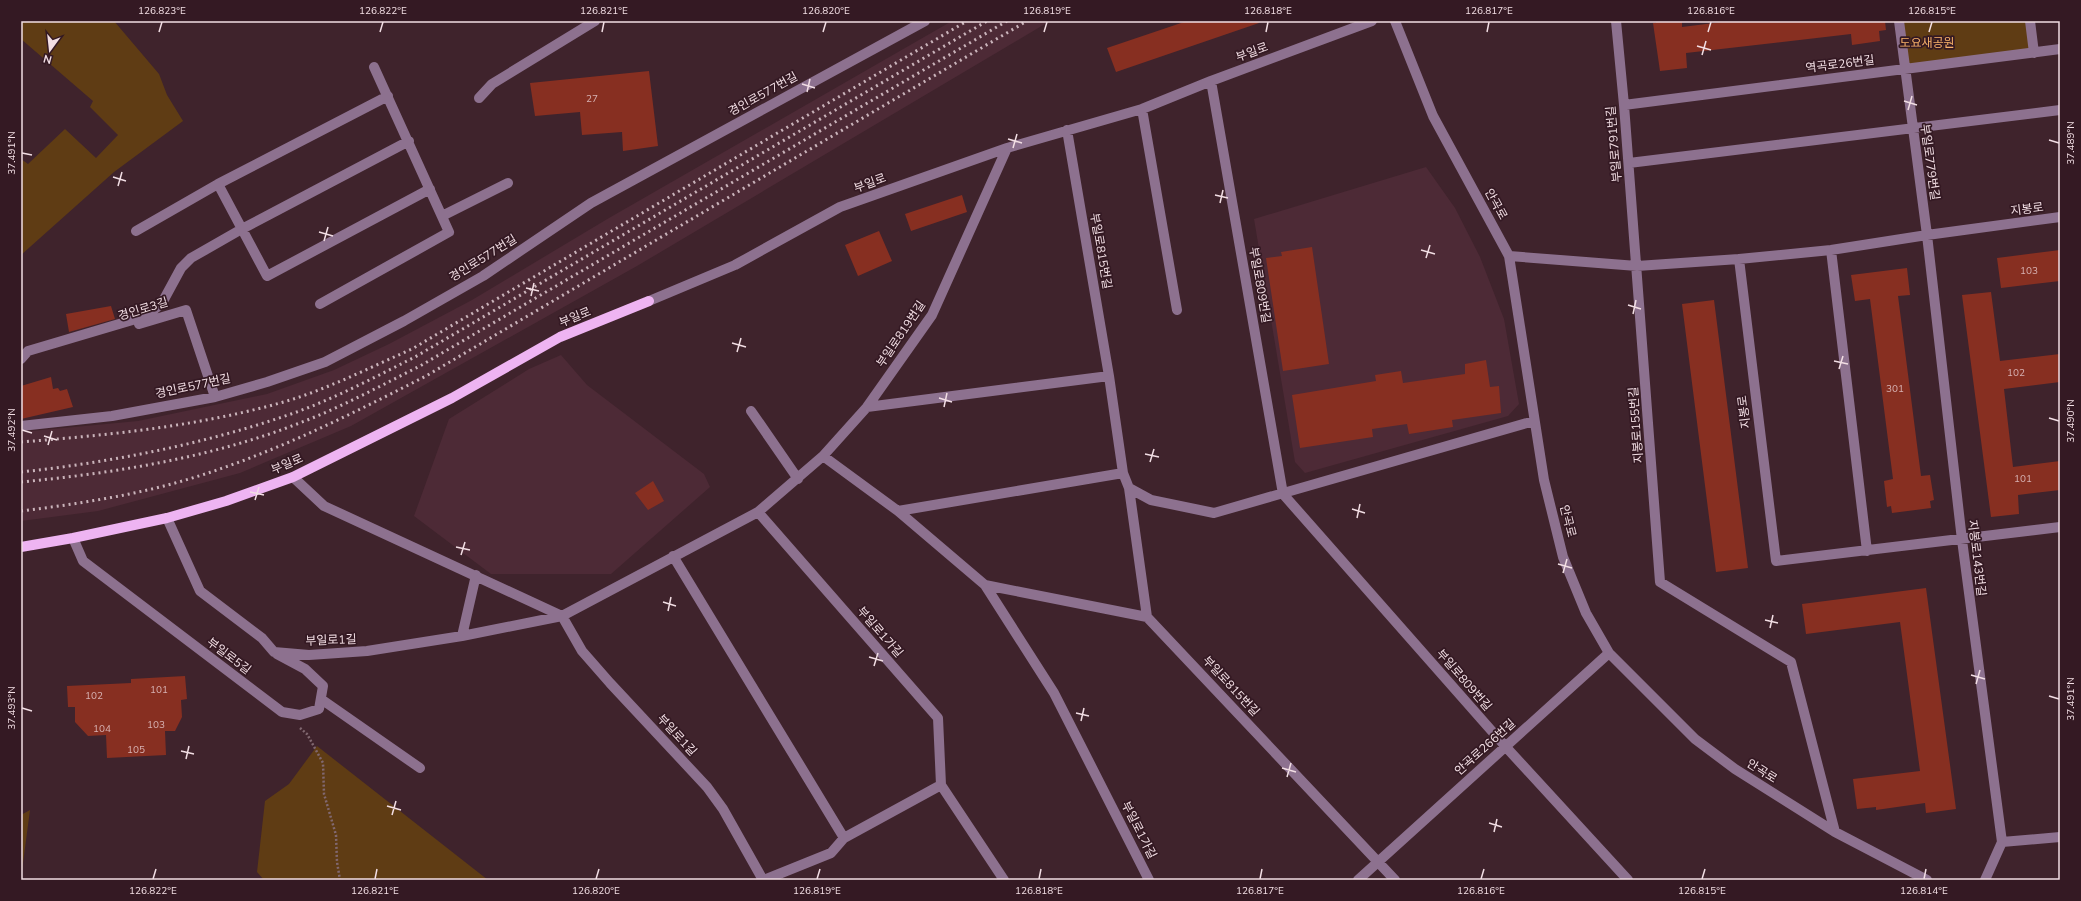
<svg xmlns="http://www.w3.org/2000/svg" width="2081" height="901" font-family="'Nunito Sans','Noto Sans KR',sans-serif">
<rect width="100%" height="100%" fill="#3f232c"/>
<path fill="#4d2a36" d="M952,21H1050L637,266L351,426L240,473L98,511L21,521V432L138,421L267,394L334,370L389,344L472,300L609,218Z
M1426,167L1455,208L1480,257L1504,319L1519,404L1508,416L1305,473L1295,462L1254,219Z
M561,355L587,385L704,474L710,487L611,574H491L414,516L449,419L529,369Z"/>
<path fill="#5f3c14" d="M21,21H114L159,74L167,95L183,121L114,172L21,255V159L28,164L65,129L96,158L118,135L90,107L93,101L21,39Z
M1899,21H2030L2034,53L1905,69Z
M317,746L488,880H264L257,872L265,801L289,784Z
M30,810L21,878V815Z"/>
<path fill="#872f21" d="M1187,21H1258L1259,23L1116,72L1107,48Z
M1656,21H1682V27L1730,21H1885L1886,30L1879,31L1880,41L1852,45L1851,34L1686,53L1687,68L1660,71L1653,23H1656Z
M649,71L658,146L623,151L622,132L582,135L580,112L535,116L530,83Z
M962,195L967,212L911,231L905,214Z
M879,231L892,261L858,276L845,245Z
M1312,247L1329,364L1283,371L1266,258L1282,256L1281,252Z
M2060,250V281L2001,288L1997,258Z
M1907,268L1910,295L1898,296L1921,476L1930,475L1934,500L1930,501L1931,508L1892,513L1891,506L1887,507L1884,481L1893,479L1870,299L1855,301L1851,275Z
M1991,292L2000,361L2060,354V382L2004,389L2013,467L2060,461V490L2018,495L2019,514L1991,517L1962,295Z
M1714,300L1748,568L1716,572L1682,304Z
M111,306L115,319L69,332L66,314Z
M1486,360L1490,387L1499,386L1501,413L1452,420L1453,427L1409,434L1407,424L1372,429L1373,437L1300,448L1292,395L1376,381L1375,375L1401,371L1403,383L1465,374V364Z
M51,377L53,389L58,388L60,391L67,389L73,407L21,419V386Z
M653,481L664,501L648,510L635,493Z
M1926,588L1956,809L1926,813L1925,803L1876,810V807L1857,809L1853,779L1920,771L1900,622L1806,634L1802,604Z
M185,676L187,699L181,700L182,717L175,731H165L166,755L107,758L106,735L88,736L75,722V707H68L67,686L131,683V679Z"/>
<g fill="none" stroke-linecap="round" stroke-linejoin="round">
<path stroke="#816870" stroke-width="2.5" stroke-dasharray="2 2" stroke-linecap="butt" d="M300,728L307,734L323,763L324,794L336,835L337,862L340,880"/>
<path stroke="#8d718f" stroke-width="10" d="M1395,21L1433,116L1509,256L1544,480L1563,557L1586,613L1609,653L1695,739L1735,769L1835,832L1927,880
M1616,21L1624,105L1660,582L1791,662L1835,832
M1899,21L1927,235L1962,540L2002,842L1985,880
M2030,21L2034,53
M1211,81L1283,494L1505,746L1628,880
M479,98L492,84L595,21
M1624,105L2060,49
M1142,109L1177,310
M1067,130L1109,376L1123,473L1129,488L1147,617L1395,880
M1629,163L2060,110
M218,184L267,276L430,189
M442,216L508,183
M136,231L218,184L388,96
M1831,250L1867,551
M1509,256L1637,266L1739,259L1831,250L1927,235L2060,217
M1739,259L1776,561L2060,527
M649,301L735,265L840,207L1007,148L1142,109L1211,81L1372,21
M320,304L449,232L374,67
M139,324L186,310L215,397
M21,359L28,351L146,316L162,303L181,268L191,258L240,230L409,141
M867,407L1109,376
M751,411L798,479
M21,426L112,416L215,397L267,382L325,362L404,321L483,276L591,203L925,21
M823,456L898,511L985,585L1147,617
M293,477L324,506L562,616L582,651L610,683L707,787L723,809L763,880
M1129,488L1151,500L1214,513L1534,421
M898,511L1123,473
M758,512L938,718L941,785L1004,880
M167,518L200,591L262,638L274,652L309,655L367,651L462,636L562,616L758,512L823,456L867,407L932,315L1007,148
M73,538L83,561L282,712L300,715L319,709L323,686L305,669L277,654
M673,556L844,838
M985,585L1054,693L1149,880
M462,636L476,575
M321,699L420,768
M2002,842L2060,837
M764,880L831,853L844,838L941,785
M1358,880L1609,653"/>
<path stroke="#eeb4f2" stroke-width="10" d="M21,547L73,538L167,518L226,501L293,477L452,398L560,337L649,301"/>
<path stroke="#cab4bb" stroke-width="3" stroke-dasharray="2 4" stroke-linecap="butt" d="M21,442C110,435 201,426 287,401C330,388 371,367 412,349L967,21
M21,472C113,462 204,444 291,414C334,399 375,377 415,357L987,21
M21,482C115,473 209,458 297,424C340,408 380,386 420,366L1007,21
M21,511C69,505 117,498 164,486C256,462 342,419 426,376L1027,21"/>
</g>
<path fill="none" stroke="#f2dee4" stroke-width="1.5" d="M159,32L162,22M380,32L383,22M602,32L604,22M823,32L826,22M1044,32L1047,22M1266,32L1268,22M1487,32L1489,22M1708,32L1711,22M1929,32L1932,22M1697,46L1711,50M1702,55L1706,41M802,84L815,88M807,92L810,79M1904,101L1917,105M1908,110L1912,96M1008,139L1022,143M2049,140L2059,143M1013,148L1017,134M22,153L32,155M113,177L126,181M118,186L122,172M1215,195L1228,198M1220,203L1223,190M319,232L333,236M324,241L328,227M1421,250L1435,254M1426,258L1430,245M526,288L539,291M531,296L534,283M1628,305L1641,309M1633,314L1636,300M732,343L746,347M737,352L741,338M1834,361L1848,364M1839,369L1843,356M939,398L952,402M944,407L947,393M2049,418L2059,421M22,430L32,433M44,436L57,440M48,445L52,431M1145,454L1159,457M1150,462L1154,449M250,492L264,495M255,500L259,487M1352,509L1365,513M1357,518L1360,504M456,547L470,550M461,555L465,542M1558,564L1572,568M1563,573L1567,559M663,602L676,606M668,611L671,597M1765,620L1778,623M1770,628L1773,615M869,657L883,661M874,666L878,653M1971,675L1985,679M1976,684L1980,670M2049,696L2059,699M22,708L32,711M1076,713L1089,716M1081,721L1084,708M181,751L194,754M186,759L189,746M1282,768L1296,772M1287,777L1291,763M387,806L401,810M392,815L396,801M1489,823L1502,827M1494,832L1497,819M153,879L156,869M375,879L377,869M596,879L599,869M817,879L820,869M1039,879L1041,869M1260,879L1262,869M1481,879L1484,869M1702,879L1705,869M1924,879L1926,869"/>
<g text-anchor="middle" stroke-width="3.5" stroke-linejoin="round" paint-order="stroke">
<g font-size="10" fill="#d7b2b3">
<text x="592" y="102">27</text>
<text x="2029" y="274">103</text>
<text x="2016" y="376">102</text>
<text x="1895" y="392">301</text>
<text x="2023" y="482">101</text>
<text x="159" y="693">101</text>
<text x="94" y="699">102</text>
<text x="156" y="728">103</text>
<text x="102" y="732">104</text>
<text x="136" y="753">105</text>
</g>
<g font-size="12" fill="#f8b168" stroke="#341923">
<text x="1927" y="47">도요새공원</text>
</g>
<g font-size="12" fill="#f2dee4" stroke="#341923">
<text transform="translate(1252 52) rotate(-20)" y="4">부일로</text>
<text transform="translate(1840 64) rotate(-7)" y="4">역곡로26번길</text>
<text transform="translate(763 94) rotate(-29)" y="4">경인로577번길</text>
<text transform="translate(1614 144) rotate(-95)" y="4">부일로791번길</text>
<text transform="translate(1930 162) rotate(82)" y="4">부일로779번길</text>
<text transform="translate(870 183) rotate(-20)" y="4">부일로</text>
<text transform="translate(1496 204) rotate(61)" y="4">안곡로</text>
<text transform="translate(2027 209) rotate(-7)" y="4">지봉로</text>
<text transform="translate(1101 251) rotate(80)" y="4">부일로815번길</text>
<text transform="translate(483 258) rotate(-32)" y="4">경인로577번길</text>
<text transform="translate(1260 285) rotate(80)" y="4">부일로809번길</text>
<text transform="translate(143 309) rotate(-17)" y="4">경인로3길</text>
<text transform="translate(575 317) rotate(-22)" y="4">부일로</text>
<text transform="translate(901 334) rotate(-56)" y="4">부일로819번길</text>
<text transform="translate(193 386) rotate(-12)" y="4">경인로577번길</text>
<text transform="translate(1744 412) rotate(-97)" y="4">지봉로</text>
<text transform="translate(1636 425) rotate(-94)" y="4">지봉로155번길</text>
<text transform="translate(287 464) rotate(-23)" y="4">부일로</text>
<text transform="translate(1568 521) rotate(76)" y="4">안곡로</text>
<text transform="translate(1977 558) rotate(83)" y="4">지봉로143번길</text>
<text transform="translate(880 632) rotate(49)" y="4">부일로1가길</text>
<text transform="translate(331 640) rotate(-2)" y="4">부일로1길</text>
<text transform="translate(229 656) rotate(37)" y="4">부일로5길</text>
<text transform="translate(1464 680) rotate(49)" y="4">부일로809번길</text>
<text transform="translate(1231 686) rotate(47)" y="4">부일로815번길</text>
<text transform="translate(677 735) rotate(47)" y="4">부일로1길</text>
<text transform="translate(1485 747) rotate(-42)" y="4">안곡로266번길</text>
<text transform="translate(1762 771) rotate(32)" y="4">안곡로</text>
<text transform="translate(1139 830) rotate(63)" y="4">부일로1가길</text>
</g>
</g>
<rect width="2081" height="901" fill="none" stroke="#341923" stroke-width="44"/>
<g transform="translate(50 50) rotate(195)" stroke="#341923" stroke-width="3" paint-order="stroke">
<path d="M0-3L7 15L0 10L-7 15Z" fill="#f2dee4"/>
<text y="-6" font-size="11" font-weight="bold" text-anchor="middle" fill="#f2dee4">N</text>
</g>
<rect x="22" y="22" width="2037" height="857" fill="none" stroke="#f2dee4" stroke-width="1.5"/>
<g font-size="10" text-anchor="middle" fill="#f2dee4">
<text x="162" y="14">126.823°E</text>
<text x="383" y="14">126.822°E</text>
<text x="604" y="14">126.821°E</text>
<text x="826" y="14">126.820°E</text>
<text x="1047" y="14">126.819°E</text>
<text x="1268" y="14">126.818°E</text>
<text x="1489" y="14">126.817°E</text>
<text x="1711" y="14">126.816°E</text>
<text x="1932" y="14">126.815°E</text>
<text transform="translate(2070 143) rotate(-90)" y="4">37.489°N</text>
<text transform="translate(11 153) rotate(-90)" y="4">37.491°N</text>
<text transform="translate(2070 421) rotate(-90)" y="4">37.490°N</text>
<text transform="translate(11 430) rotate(-90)" y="4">37.492°N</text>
<text transform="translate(2070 699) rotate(-90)" y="4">37.491°N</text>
<text transform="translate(11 708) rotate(-90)" y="4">37.493°N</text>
<text x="153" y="894">126.822°E</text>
<text x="375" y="894">126.821°E</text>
<text x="596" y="894">126.820°E</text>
<text x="817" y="894">126.819°E</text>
<text x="1039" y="894">126.818°E</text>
<text x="1260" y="894">126.817°E</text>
<text x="1481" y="894">126.816°E</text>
<text x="1702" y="894">126.815°E</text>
<text x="1924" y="894">126.814°E</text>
</g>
</svg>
